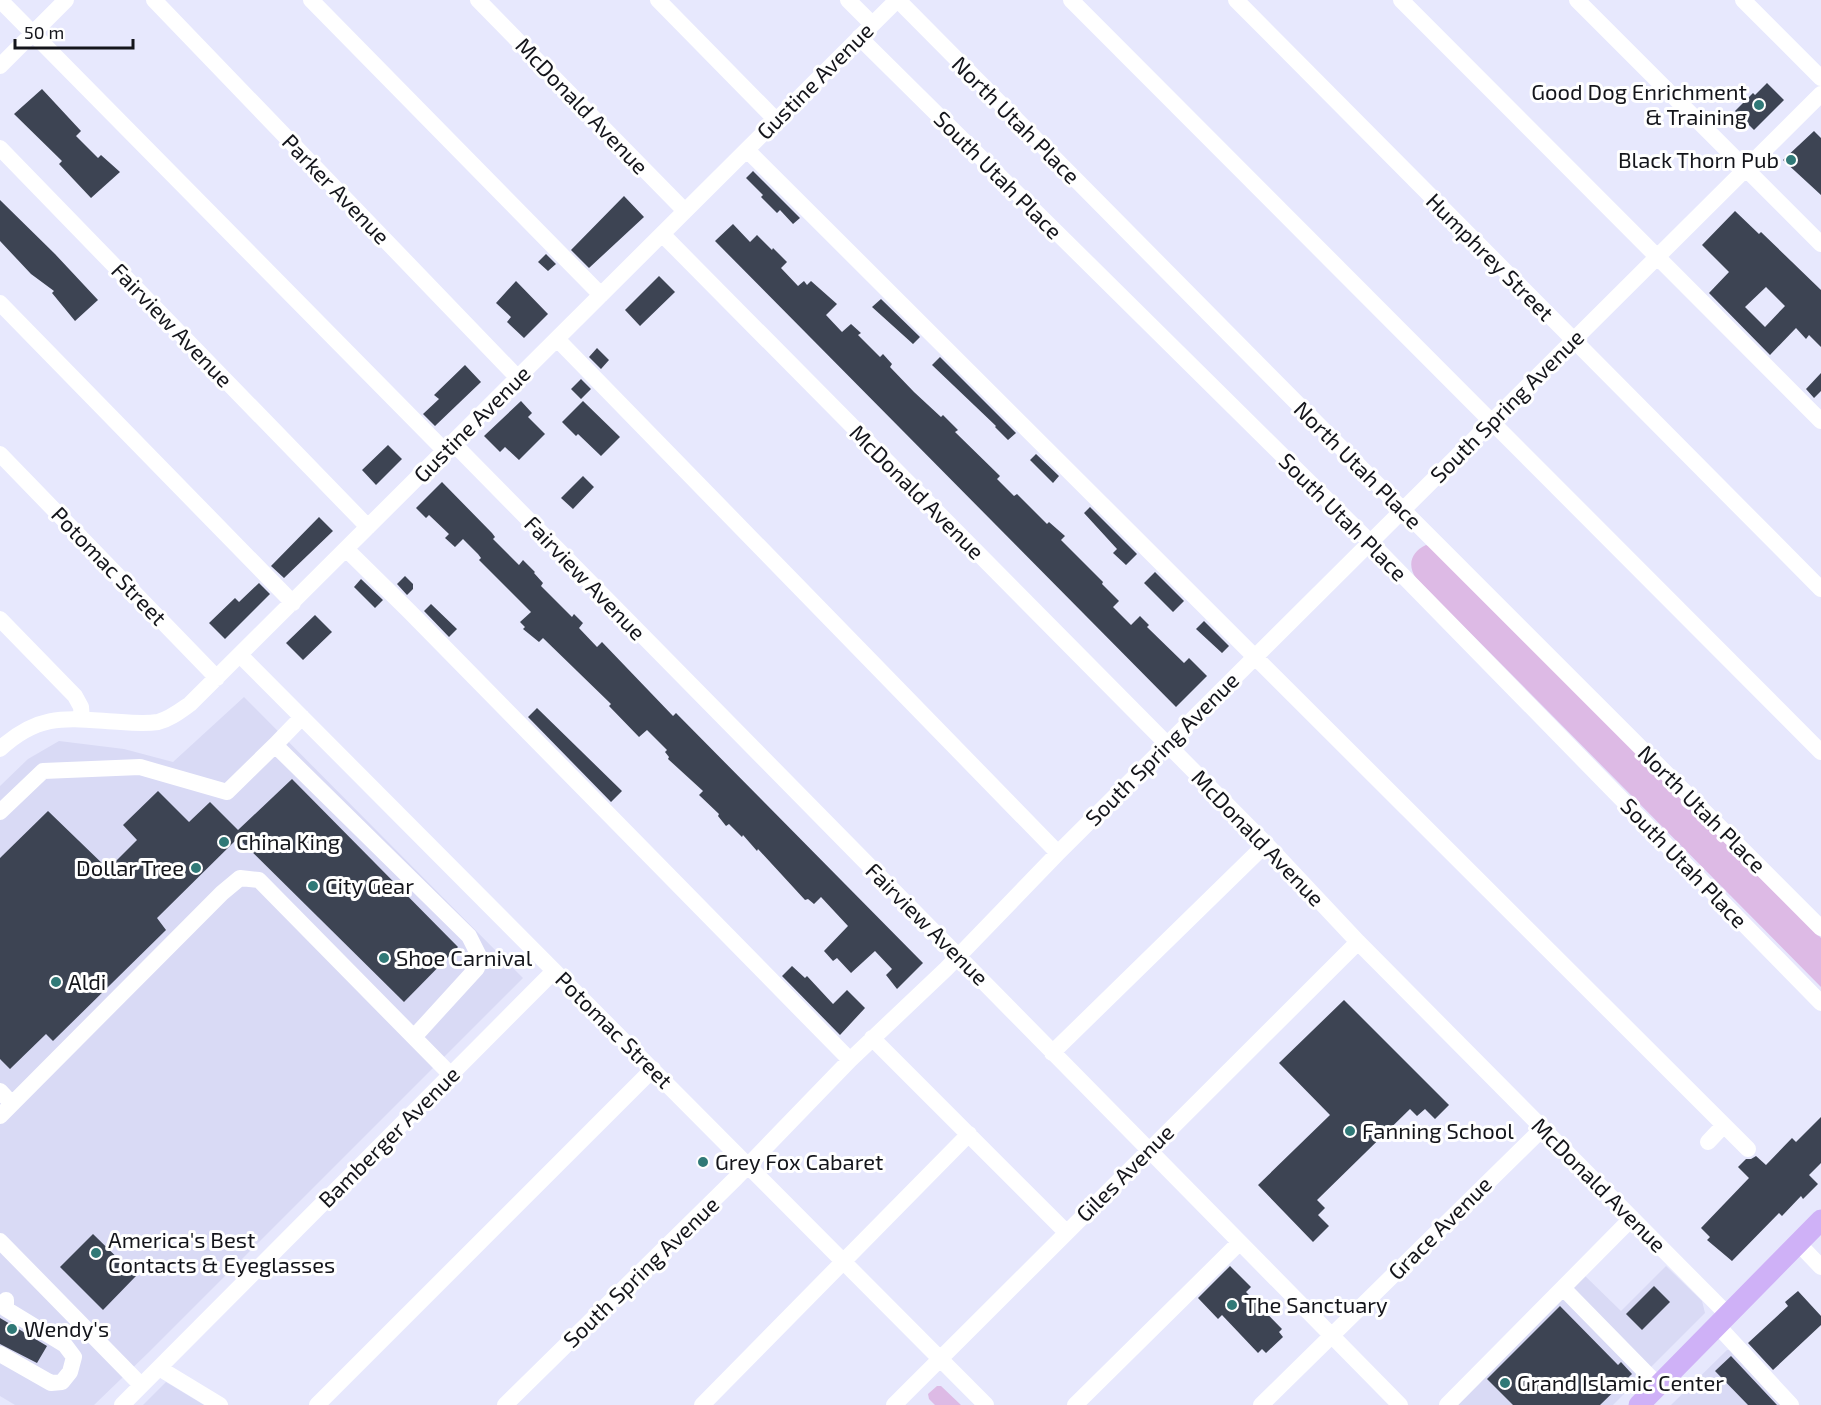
<svg xmlns="http://www.w3.org/2000/svg" width="1821" height="1405" font-family="'Exo 2',sans-serif">
<rect width="100%" height="100%" fill="#e7e8fd"/>
<path fill="#d9daf5" d="M244,697L523,978L148,1353L94,1405H15L0,1396V786L28,759L59,741L124,749L173,762Z
M1666,1266L1702,1301L1705,1313L1613,1405H1447L1580,1271L1621,1311Z
M1727,1350H1732L1782,1405H1671Z
M166,1382L204,1405H143Z"/>
<path fill="#ddbae5" d="M1426,545L1434,548L1821,938V987L1416,578C1407,565 1411,552 1426,545Z
M937,1386H941L961,1405H935L929,1399L928,1394Z"/>
<path fill="#3d4453" fill-rule="evenodd" d="M1767,83L1784,100L1754,130L1735,111L1753,93L1755,95Z
M42,89L81,131L76,136L98,158L101,155L120,172L91,198L59,164L62,161L14,114Z
M1814,131L1821,138V195L1783,160Z
M753,171L800,218L793,224L780,210L777,213L761,197L763,195L746,178Z
M624,196L644,217L589,268L571,250Z
M0,200L55,254L98,300L75,321L52,293L54,291L31,274L0,241Z
M1735,211L1759,234L1761,232L1821,290V347L1809,335L1806,339L1796,328L1770,355L1709,293L1729,272L1702,245ZM1766,287L1785,306L1765,327L1745,307Z
M733,224L750,242L757,235L772,250L773,248L787,262L781,268L798,286L804,281L807,285L811,281L837,304L826,315L842,332L851,324L861,333L858,335L880,357L883,354L892,364L890,367L914,392L941,417L943,415L958,430L955,432L1000,476L997,479L1014,496L1017,494L1047,524L1049,522L1065,536L1061,540L1103,582L1102,584L1119,601L1113,607L1131,625L1140,616L1149,625L1147,627L1184,663L1189,658L1207,676L1176,707L715,241Z
M546,254L556,264L548,271L538,262Z
M659,276L675,292L640,326L625,310Z
M516,281L548,314L524,338L507,322L511,317L496,303Z
M881,299L920,337L913,344L872,307Z
M597,348L609,360L601,369L589,357Z
M940,357L1016,433L1008,440L995,427L996,426L932,365Z
M465,365L481,382L435,426L423,414L439,399L434,395Z
M1821,373V391L1814,398L1806,389Z
M581,379L591,389L581,399L571,389Z
M521,401L532,413L528,417L545,434L519,460L505,447L500,452L484,436Z
M583,401L620,437L601,456L578,434L576,436L562,422Z
M388,445L402,459L376,485L362,470Z
M1036,454L1059,476L1053,483L1030,460Z
M583,476L594,487L573,509L561,498Z
M442,482L492,533L495,537L493,539L519,565L523,560L535,572L534,573L543,583L541,586L572,617L574,614L583,623L579,628L597,647L602,642L673,716L676,713L923,963L897,989L886,975L892,969L875,951L851,973L837,958L833,961L824,951L848,926L821,897L814,904L808,899L805,900L758,849L757,851L743,835L742,837L729,824L726,826L718,816L719,814L699,795L703,791L668,759L669,757L665,752L667,750L647,730L639,737L609,706L611,704L543,638L539,642L523,629L525,627L520,622L531,612L479,560L481,558L478,554L463,539L455,547L445,538L449,534L429,515L426,518L416,508Z
M1090,507L1137,554L1126,565L1113,553L1117,549L1084,513Z
M319,517L333,531L284,578L271,566Z
M1155,572L1184,601L1173,612L1144,583Z
M405,576L413,584V589L407,595L397,584Z
M361,579L383,600L375,608L354,587Z
M259,583L270,594L225,639L209,623L235,598L239,602Z
M431,604L457,629L449,637L424,611Z
M315,615L332,632L303,660L286,643Z
M1204,621L1229,646L1222,653L1196,629Z
M537,708L622,791L611,802L528,717Z
M292,779L458,947L404,1002L238,838L157,918L166,930L53,1041L46,1034L10,1069L0,1059V858L48,811L108,869L137,840L123,825L158,791L189,822L210,802L238,830Z
M792,966L805,978L807,976L833,1004L847,990L865,1008L840,1035L782,976Z
M1344,1000L1449,1105L1435,1119L1425,1109L1417,1116L1410,1109L1317,1200L1325,1208L1318,1215L1329,1226L1313,1242L1258,1185L1330,1115L1279,1063Z
M1821,1117V1163L1809,1175L1818,1184L1803,1199L1801,1196L1782,1216L1779,1213L1732,1261L1707,1240L1710,1237L1701,1228L1749,1178L1738,1167L1746,1159H1751L1756,1156L1766,1165L1792,1138L1796,1142Z
M93,1234L136,1276L103,1310L60,1267Z
M1230,1266L1251,1287L1246,1292L1282,1329L1279,1332L1283,1337L1266,1353L1262,1349L1258,1353L1222,1315L1218,1319L1198,1298Z
M1654,1286L1670,1302L1642,1330L1626,1314Z
M1798,1291L1821,1316V1325L1773,1370L1748,1343L1788,1306L1785,1302Z
M1560,1306L1618,1365L1621,1362L1632,1374L1600,1405H1513L1487,1379Z
M0,1318L47,1346L37,1363L0,1344Z
M1731,1356L1777,1405H1748L1715,1371Z"/>
<g fill="none" stroke-linecap="round" stroke-linejoin="round">
<path stroke="#fff" stroke-width="16" d="M0,0L445,451
M154,0L518,378
M311,0L601,295
M478,0L685,211
M658,0L776,120
M848,0L872,24
M898,0L1389,496L1821,928
M1071,0L1821,752
M1236,0L1821,589
M1401,0L1821,421
M1577,0L1821,244
M1743,0L1821,78
M859,37L1370,542L1821,1003
M0,66L66,0
M0,148L368,527
M747,150L1748,1149
M662,234L1266,844L1358,942L1728,1315
M0,303L293,603
M557,339L1058,853
M453,443L1400,1405
M0,454L217,678
M346,549L409,611L850,1060
M0,619L75,696L81,707L82,719
M240,655L986,1405
M275,745L302,717
M0,749C41,711 70,719 121,722C133,723 145,724 158,722C170,719 180,711 190,704L897,0
M0,812L43,771L140,767L227,792L275,745L469,936L479,956L477,968L414,1037
M872,1038L1066,1232
M1052,1053L1266,844
M0,1091L12,1104
M0,1116L222,893L240,878L259,880L451,1075
M1708,1142L1724,1125
M0,1241L141,1385
M1798,1243L1821,1267
M1563,1288L1658,1385
M1717,1325L1791,1405
M0,1354L51,1383L62,1382L70,1372L74,1357L65,1345L6,1309V1300
M159,1368L220,1405
M122,1405L554,971
M317,1405L653,1069
M505,1405L736,1178L850,1060L946,969L1058,853L1821,94
M702,1405L969,1134
M894,1405L1358,942
M1075,1405L1239,1243
M1261,1405L1543,1128
M1447,1405L1632,1218"/>
<path stroke="#cfb1f7" stroke-width="21" d="M1639,1405L1821,1220"/>
</g>
<g fill="#307977" stroke="#fff" stroke-width="2">
<circle cx="1759" cy="105" r="6"/>
<circle cx="1791" cy="160" r="6"/>
<circle cx="224" cy="842" r="6"/>
<circle cx="196" cy="868" r="6"/>
<circle cx="313" cy="886" r="6"/>
<circle cx="384" cy="958" r="6"/>
<circle cx="56" cy="982" r="6"/>
<circle cx="1350" cy="1131" r="6"/>
<circle cx="703" cy="1162" r="6"/>
<circle cx="96" cy="1253" r="6"/>
<circle cx="1232" cy="1305" r="6"/>
<circle cx="12" cy="1329" r="6"/>
<circle cx="1505" cy="1383" r="6"/>
</g>
<g text-anchor="middle" stroke-width="6" stroke-linejoin="round" paint-order="stroke">
<g font-size="22" fill="#14151b" stroke="#fff">
<text transform="translate(815 81) rotate(-45)" y="8">Gustine Avenue</text>
<text transform="translate(582 106) rotate(46)" y="8">McDonald Avenue</text>
<text transform="translate(1016 120) rotate(45)" y="8">North Utah Place</text>
<text transform="translate(998 175) rotate(45)" y="8">South Utah Place</text>
<text transform="translate(336 189) rotate(46)" y="8">Parker Avenue</text>
<text transform="translate(1490 257) rotate(45)" y="8">Humphrey Street</text>
<text transform="translate(172 325) rotate(46)" y="8">Fairview Avenue</text>
<text transform="translate(1507 406) rotate(-45)" y="8">South Spring Avenue</text>
<text transform="translate(472 424) rotate(-45)" y="8">Gustine Avenue</text>
<text transform="translate(1358 465) rotate(45)" y="8">North Utah Place</text>
<text transform="translate(917 492) rotate(45)" y="8">McDonald Avenue</text>
<text transform="translate(1343 517) rotate(45)" y="8">South Utah Place</text>
<text transform="translate(109 566) rotate(46)" y="8">Potomac Street</text>
<text transform="translate(585 578) rotate(46)" y="8">Fairview Avenue</text>
<text transform="translate(1162 749) rotate(-45)" y="8">South Spring Avenue</text>
<text transform="translate(1702 809) rotate(45)" y="8">North Utah Place</text>
<text transform="translate(1258 838) rotate(46)" y="8">McDonald Avenue</text>
<text transform="translate(1684 863) rotate(46)" y="8">South Utah Place</text>
<text transform="translate(927 924) rotate(45)" y="8">Fairview Avenue</text>
<text transform="translate(614 1030) rotate(45)" y="8">Potomac Street</text>
<text transform="translate(389 1137) rotate(-45)" y="8">Bamberger Avenue</text>
<text transform="translate(1125 1173) rotate(-45)" y="8">Giles Avenue</text>
<text transform="translate(1599 1185) rotate(45)" y="8">McDonald Avenue</text>
<text transform="translate(1440 1228) rotate(-45)" y="8">Grace Avenue</text>
<text transform="translate(641 1272) rotate(-44)" y="8">South Spring Avenue</text>
</g>
<g font-size="22" fill="#14151b" stroke="#fff" text-anchor="start">
<text x="1747" y="100" text-anchor="end">Good Dog Enrichment<tspan x="1747" dy="25">&amp; Training</tspan></text>
<text x="1779" y="168" text-anchor="end">Black Thorn Pub</text>
<text x="236" y="850">China King</text>
<text x="184" y="876" text-anchor="end">Dollar Tree</text>
<text x="325" y="894">City Gear</text>
<text x="396" y="966">Shoe Carnival</text>
<text x="68" y="990">Aldi</text>
<text x="1362" y="1139">Fanning School</text>
<text x="715" y="1170">Grey Fox Cabaret</text>
<text x="108" y="1248">America's Best<tspan x="108" dy="25">Contacts &amp; Eyeglasses</tspan></text>
<text x="1244" y="1313">The Sanctuary</text>
<text x="24" y="1337">Wendy's</text>
<text x="1517" y="1391">Grand Islamic Center</text>
</g>
</g>
<path d="M15 39v9h118v-9" fill="none" stroke="#14151b" stroke-width="3"/>
<text x="24" y="39" font-size="18" fill="#14151b" stroke="#ffffff" stroke-width="4.5" paint-order="stroke">50 m</text>
</svg>
